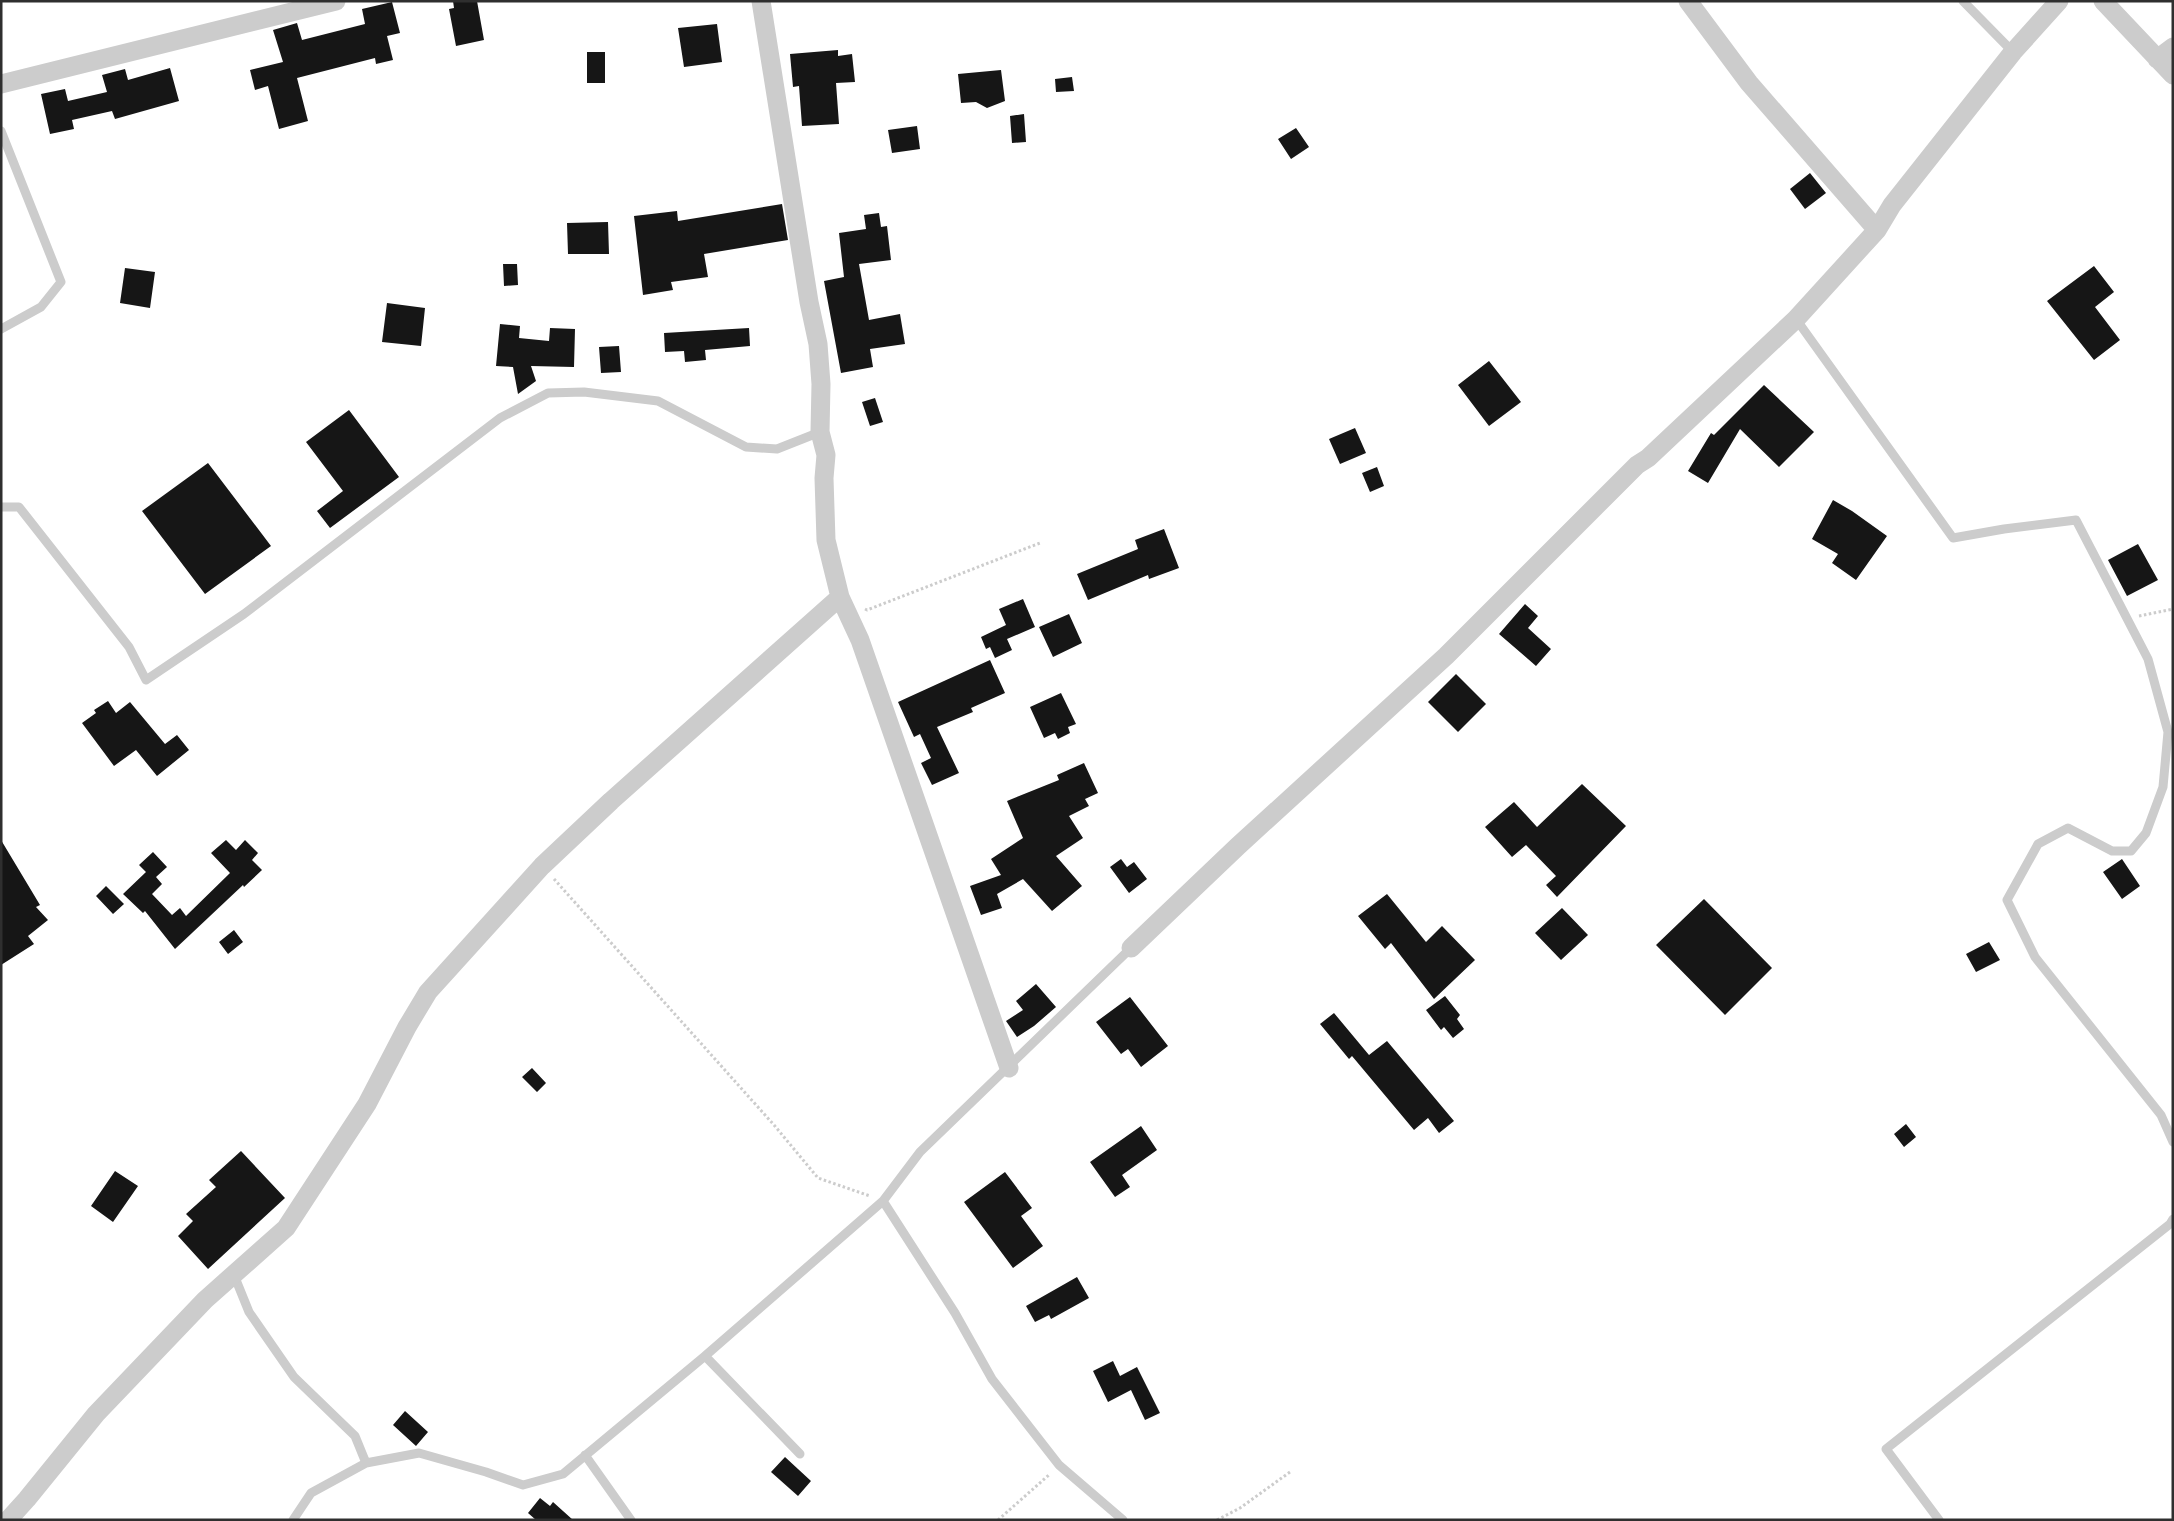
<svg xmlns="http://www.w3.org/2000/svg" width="2174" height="1521" font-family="Commissioner,sans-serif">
<rect width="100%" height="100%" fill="#fff"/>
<path fill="#161616" d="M453,1H477L484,40L456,46L449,9L454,8Z
M392,2L400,33L387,36L393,60L376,64L375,58L297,78L308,121L279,129L268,86L255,90L250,70L283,62L273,30L297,23L302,40L365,24L362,9Z
M717,24L722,62L684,67L678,28Z
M838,50V56L852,54L855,82L836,83L839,124L802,126L799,86L793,87L790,54Z
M587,52H605V83H587Z
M170,68L179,101L115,119L112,111L72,120L74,129L50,134L41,94L65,89L68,101L107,92L102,75L125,69L128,80Z
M1001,70L1005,101L987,108L976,102L961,103L958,74Z
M1072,77L1074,91L1056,92L1055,79Z
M1024,114L1026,142L1012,143L1010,116Z
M917,126L920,149L892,153L888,130Z
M1296,128L1309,147L1291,159L1278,139Z
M1810,173L1826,193L1805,209L1790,189Z
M782,204L788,240L704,254L708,277L671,282L673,290L643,295L634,216L677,211L678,221Z
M879,213L881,227L887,226L891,260L859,264L869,320L900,314L905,344L870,349L873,367L841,373L824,281L844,277L839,233L866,229L864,215Z
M608,222L609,254H568L567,223Z
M503,264H517L518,285L504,286Z
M2094,266L2114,292L2095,307L2120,340L2094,360L2047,301Z
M125,268L155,272L150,308L120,303Z
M387,303L425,308L421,346L382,342Z
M500,324L520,326L519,338L549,341L550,328L575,329L574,367L531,366L536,381L518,394L513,367L496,366Z
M749,328L750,346L705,350L706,360L685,362L684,351L665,352L664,333Z
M619,346L621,372L601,373L599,347Z
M1489,361L1521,402L1489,426L1458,385Z
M1764,385L1814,432L1779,467L1740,429L1708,483L1688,471L1711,433L1714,435Z
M875,398L883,422L870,426L862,402Z
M349,410L399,477L330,528L317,511L343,491L306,442Z
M1355,428L1366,453L1340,464L1329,439Z
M208,463L271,546L205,594L142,511Z
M1377,467L1384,486L1370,492L1362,473Z
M1833,500L1852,511L1887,536L1856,580L1832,563L1838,554L1812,539Z
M1164,529L1179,568L1149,579L1148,575L1088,600L1077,574L1138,549L1135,540Z
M2138,544L2158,580L2127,596L2108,560Z
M1023,599L1035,627L1007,639L1012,650L995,658L990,647L986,649L981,637L1006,625L999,609Z
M1525,604L1538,616L1528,628L1551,649L1536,666L1499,634Z
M1069,614L1082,643L1053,657L1039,627Z
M990,660L1005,693L971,708L973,712L937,727L959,773L932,785L921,763L931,758L920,734L914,737L898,702Z
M1456,674L1486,704L1458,732L1428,702Z
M1061,693L1076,724L1068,727L1070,733L1058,739L1055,733L1044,738L1030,707Z
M108,701L116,713L130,702L165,744L177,735L189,750L157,776L136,750L114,766L82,723L96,713L94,710Z
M1084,763L1098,793L1085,799L1089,806L1069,816L1083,838L1056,856L1082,886L1052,911L1023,879L997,894L1002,908L981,915L970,886L1001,875L991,859L1023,838L1007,801L1059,780L1057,775Z
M1582,784L1626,826L1557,897L1546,885L1556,876L1526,845L1512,857L1485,827L1514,802L1537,827Z
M1,840L40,905L36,907L48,920L28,936L34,944L1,965Z
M226,840L236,850L245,840L258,853L252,860L262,870L244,887L243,885L175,949L145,911L143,913L123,894L146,872L139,865L153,852L167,867L156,877L162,884L152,894L172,915L180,908L186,916L230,873L211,853Z
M1121,859L1127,867L1134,862L1147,879L1129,893L1110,867Z
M2122,859L2140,886L2122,899L2103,872Z
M106,886L124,904L113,914L96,896Z
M1387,894L1426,942L1442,926L1475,960L1434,999L1391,943L1385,949L1358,916Z
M1704,899L1772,968L1725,1015L1656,945Z
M1562,908L1588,935L1561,960L1535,933Z
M234,930L243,942L228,954L219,942Z
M1989,942L2000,960L1976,972L1966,954Z
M1036,984L1056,1007L1034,1026L1017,1037L1006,1021L1023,1010L1016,1001Z
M1445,996L1460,1015L1457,1019L1464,1029L1453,1038L1444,1027L1441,1030L1426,1010Z
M1130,997L1168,1046L1141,1067L1128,1049L1121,1054L1096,1022Z
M1334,1013L1369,1055L1387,1041L1454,1121L1439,1133L1428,1118L1414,1130L1352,1056L1349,1059L1320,1024Z
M532,1068L546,1083L537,1092L522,1077Z
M1906,1124L1916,1137L1904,1147L1894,1134Z
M1141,1126L1157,1150L1122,1175L1130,1187L1115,1197L1090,1162Z
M241,1151L285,1198L208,1269L178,1236L193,1221L186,1214L216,1187L209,1180Z
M115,1171L138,1186L113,1222L91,1206Z
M1005,1172L1032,1208L1021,1216L1043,1246L1013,1268L964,1202Z
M1077,1277L1089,1298L1051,1319L1049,1315L1035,1322L1026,1306Z
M1113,1361L1120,1376L1137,1367L1160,1413L1145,1420L1131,1390L1108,1402L1093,1371Z
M405,1411L428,1432L416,1446L393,1425Z
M785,1457L811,1481L798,1496L771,1472Z
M540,1498L550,1506L553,1502L573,1520H536L528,1513Z"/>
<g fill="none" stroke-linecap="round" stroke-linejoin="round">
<path stroke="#ccc" stroke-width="3" stroke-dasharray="2.5 2.5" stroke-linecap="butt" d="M865,609L867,610L1040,543
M2139,616L2173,609
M554,879L774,1125L818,1178L870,1196
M998,1520L1050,1474
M1217,1520L1240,1508L1290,1472"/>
<path stroke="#ccc" stroke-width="9" d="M1963,1L2013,52
M1,131L61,282L41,307L1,329
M1796,319L1953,538L2004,529L2076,520L2148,659L2168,732L2163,787L2146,833L2131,851H2112L2068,828L2038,844L2007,900L2035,957L2161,1115L2173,1142
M1,507H19L129,647L146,680L244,614L500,418L548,393L584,392L658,401L746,447L777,449L820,432
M883,1201L955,1313L992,1379L1059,1465L1123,1520
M234,1275L249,1312L294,1377L355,1436L366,1463
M705,1356L883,1201L920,1152L1131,948
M585,1455L631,1520
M293,1520L311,1493L366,1463L419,1453L486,1472L523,1485L563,1474L705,1356L800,1454
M1939,1520L1886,1449L2170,1224L2173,1219"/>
<path stroke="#ccc" stroke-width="19" d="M761,1L809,302L818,344L821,384L820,432L826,455L824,478L826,540L840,597L860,640L1009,1068
M1688,1L1749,83L1877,230
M2103,1L2173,75
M2157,59L2173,47
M1,84L336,1
M1131,948L1238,846L1446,656L1637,465L1648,458L1796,319L1877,230L1892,205L2013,52L2059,1
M8,1520L27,1499L96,1414L205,1300L286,1228L367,1104L407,1027L428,992L542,866L611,801L840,597"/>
</g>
<rect width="2174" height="1521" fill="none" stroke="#2f2f2f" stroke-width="5"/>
</svg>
